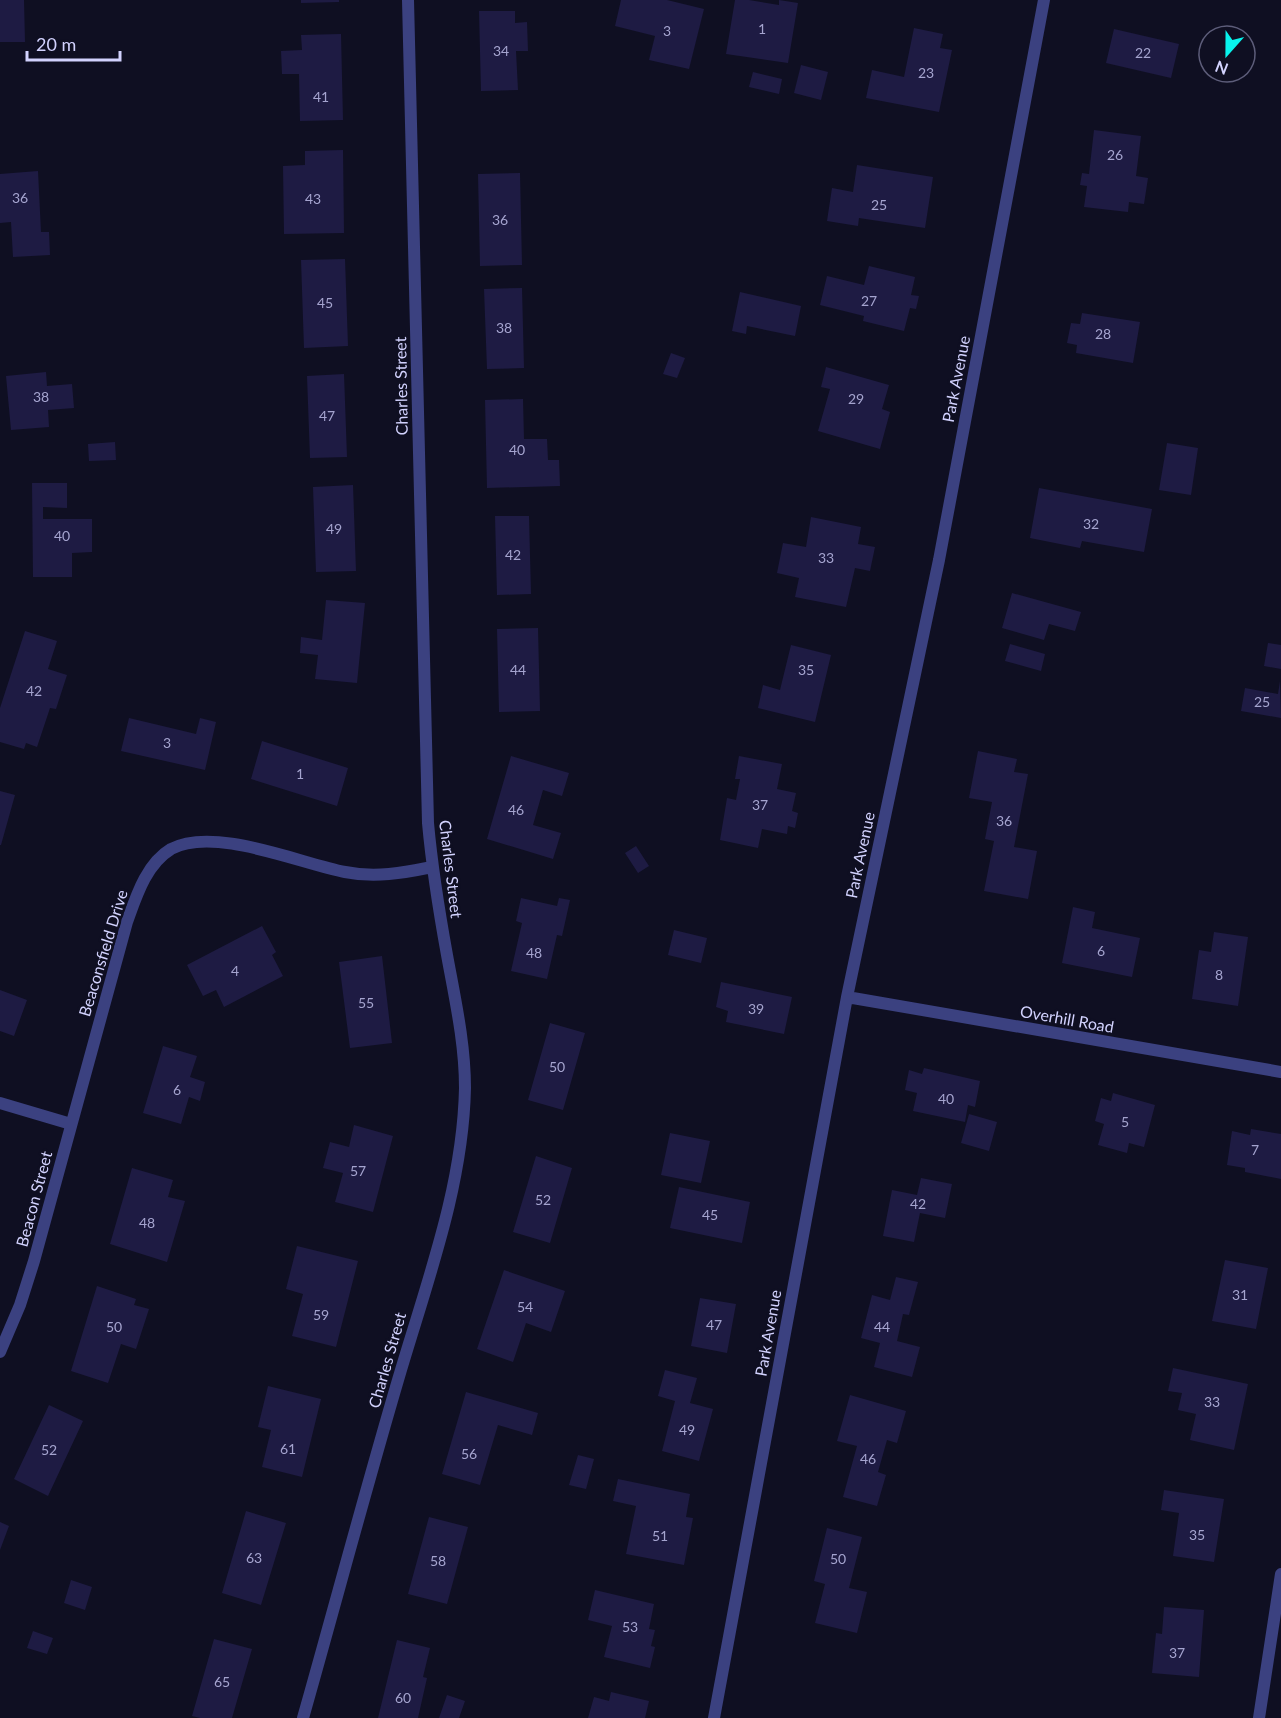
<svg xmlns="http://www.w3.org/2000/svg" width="1281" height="1718" font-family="Lato,sans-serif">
<rect width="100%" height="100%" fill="#0f0f22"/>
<path fill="#1e1b43" d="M0,0H24L25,42H0Z
M301,0H339V2L301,3Z
M621,0H667L704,9L689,69L649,60L655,36L615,26Z
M735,0H749L779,5V0L798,3L788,63L726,54Z
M479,11H515V23L527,22L528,51H516L518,90L481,91Z
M914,28L943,34L940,48L952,50L939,112L866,98L872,70L904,77Z
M1114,29L1179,44L1171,78L1106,63Z
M341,34L343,120L300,121L299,74H282L281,51L302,50L301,35Z
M801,65L828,72L821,100L794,93Z
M753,72L782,79L779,94L749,87Z
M1094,130L1141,136L1136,176L1148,178L1144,204L1129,202L1128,212L1084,207L1087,186L1080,185L1082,173L1089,174Z
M343,150L344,233L284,234L283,166L305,165V151Z
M857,165L933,177L925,228L859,218L858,226L827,221L832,188L853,192Z
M38,171L41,232H49L50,255L13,257L11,222L0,223V174Z
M520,173L522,265L480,266L478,174Z
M345,259L348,346L304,348L301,260Z
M869,266L915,277L911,295L919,296L916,309L910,308L904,331L863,321L864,316L820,305L827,276L864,285Z
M522,288L524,368L487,369L484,289Z
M740,292L801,306L795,336L747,326L746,334L732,331Z
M1082,313L1140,322L1133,363L1076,353L1077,345L1067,343L1071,323L1080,324Z
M671,353L685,358L677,378L663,374Z
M826,367L889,385L882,409L890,412L880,449L818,431L830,389L821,387Z
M46,372L47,386L72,384L74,408L48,410L49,427L11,430L6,376Z
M344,374L347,457L310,458L307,376Z
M523,399L524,439H547L548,460H559L560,486L487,488L485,400Z
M115,442L116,460L89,461L88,444Z
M1167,443L1198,448L1191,495L1159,490Z
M32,483H67V508L43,507V519H92V552L72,553V577H33Z
M353,485L356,571L316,572L313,487Z
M1039,488L1152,509L1144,552L1082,541L1080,548L1030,538Z
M495,516H529L531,594L497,595Z
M811,517L861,527L858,544L875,547L870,571L855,568L846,607L795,597L799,578L777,573L783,543L806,547Z
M1012,593L1081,612L1075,631L1049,624L1044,640L1002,628Z
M326,600L365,603L357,683L315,679L318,655L300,653L301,637L322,640Z
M538,628L540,711L499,712L497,629Z
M25,631L57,641L48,669L67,675L56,709L50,708L37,747L26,743L24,749L0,742V708Z
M1268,643L1281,645V669L1264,666Z
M1010,644L1045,654L1041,671L1005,661Z
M791,645L831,655L815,722L758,708L763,685L780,690Z
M1280,681L1281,718L1241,711L1245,688L1278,694Z
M129,718L196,734L200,718L216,722L205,770L121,751Z
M262,741L348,768L337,806L251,779Z
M978,751L1017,759L1014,772L1028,774L1014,847L1037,851L1028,899L984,891L994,841L985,839L992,802L969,798Z
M511,756L569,773L562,796L543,790L533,825L561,833L553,859L487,839Z
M739,756L782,764L777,789L796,793L792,811L798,813L795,828L788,826L787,834L762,829L758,848L720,840L727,798L736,800L740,779H735Z
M0,791L15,795L1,845H0Z
M636,846L649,866L638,873L625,853Z
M521,898L557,906L559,898L570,900L562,936L557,935L547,979L511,971L522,923L516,921Z
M1073,907L1095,912L1092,928L1140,938L1132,977L1062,963Z
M262,926L276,952L272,955L283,976L224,1007L216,990L203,996L187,965Z
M674,930L707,938L701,963L668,955Z
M1214,932L1248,937L1238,1006L1192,999L1199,950L1211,952Z
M382,956L392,1043L350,1048L339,962Z
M721,982L792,997L784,1034L726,1022L728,1011L716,1007Z
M0,990L27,1000L14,1036L0,1031Z
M550,1023L585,1033L563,1110L528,1100Z
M163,1046L197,1056L190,1077L205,1082L200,1101L189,1097L181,1124L143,1113Z
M924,1068L980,1081L975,1107L968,1105L965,1122L913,1111L917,1093L905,1090L909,1070L922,1074Z
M1113,1093L1155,1105L1144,1147L1129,1143L1127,1153L1098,1145L1104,1124L1095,1121L1101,1098L1111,1101Z
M969,1114L997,1122L989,1151L961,1143Z
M354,1125L393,1136L373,1212L335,1202L343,1173L323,1168L330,1142L349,1147Z
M1251,1129L1281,1134V1179L1245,1172V1168L1227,1165L1232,1131L1250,1135Z
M670,1133L710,1141L701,1183L661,1175Z
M536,1156L572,1168L550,1243L513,1232Z
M132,1168L173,1180L168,1197L185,1201L167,1262L110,1244Z
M921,1178L952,1184L945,1218L920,1213L914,1242L883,1236L892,1190L917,1195Z
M679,1187L750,1202L742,1243L670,1228Z
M297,1246L358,1261L336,1347L292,1336L303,1294L286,1289Z
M1225,1260L1268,1268L1256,1329L1212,1321Z
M504,1270L565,1291L551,1332L526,1323L513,1362L477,1349Z
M896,1277L918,1282L909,1315L903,1314L897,1341L920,1347L912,1377L874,1367L880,1343L861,1338L872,1295L890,1300Z
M97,1286L136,1299L134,1305L149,1309L136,1349L121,1344L108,1383L71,1371Z
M700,1298L736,1304L727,1353L691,1346Z
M1173,1368L1248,1384L1234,1450L1190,1440L1196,1414L1178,1410L1182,1393L1168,1391Z
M665,1370L697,1378L690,1403L713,1409L699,1461L662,1451L675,1401L658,1396Z
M268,1386L321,1399L302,1477L262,1467L271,1430L258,1427Z
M466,1392L538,1413L532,1435L498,1425L480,1485L442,1474Z
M850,1395L906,1411L897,1443L887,1440L878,1472L886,1475L877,1506L843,1497L857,1446L837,1441Z
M49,1405L83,1421L48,1496L14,1479Z
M578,1455L594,1459L586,1489L569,1485Z
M618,1479L690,1494L686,1517L693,1518L684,1565L626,1554L636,1506L613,1501Z
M1164,1490L1224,1499L1214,1562L1173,1556L1179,1513L1161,1510Z
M246,1511L286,1523L261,1605L222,1593Z
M429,1517L468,1527L447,1604L408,1594Z
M0,1522L9,1526L0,1550Z
M827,1528L862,1537L849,1588L867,1592L857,1633L815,1623L825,1584L814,1581Z
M71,1580L92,1587L85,1610L64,1603Z
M595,1590L654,1604L649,1629L655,1630L651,1646L655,1647L650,1668L604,1657L612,1626L588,1620Z
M1164,1607L1204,1610L1199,1677L1152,1673L1156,1633L1162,1634Z
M33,1631L53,1638L47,1654L27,1648Z
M214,1639L252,1649L232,1718H200L192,1716Z
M397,1640L430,1648L423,1677L427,1678L418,1718H378Z
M611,1692L649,1701L645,1718H588L594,1697L609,1701Z
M447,1695L465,1701L459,1718H439Z"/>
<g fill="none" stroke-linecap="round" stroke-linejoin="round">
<path stroke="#3b4180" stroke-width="12" d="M847,997L1281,1072
M0,1103L71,1124
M0,1352L20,1305L34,1261L127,922C136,897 146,864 171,849C214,826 299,863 345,872C375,878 403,873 432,867
M303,1718C335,1605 365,1492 398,1380C426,1284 463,1188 465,1088C465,1043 455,999 447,955C439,911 432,867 428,823L408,0
M714,1718L847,997L939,560L1044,0
M1259,1718L1281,1574"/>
</g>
<g text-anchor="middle" stroke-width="5" stroke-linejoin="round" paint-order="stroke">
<g font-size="14" fill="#a5a4cf">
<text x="762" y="34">1</text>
<text x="667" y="36">3</text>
<text x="501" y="56">34</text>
<text x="1143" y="58">22</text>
<text x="926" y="78">23</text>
<text x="321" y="102">41</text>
<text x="1115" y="160">26</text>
<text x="20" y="203">36</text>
<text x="313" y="204">43</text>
<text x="879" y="210">25</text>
<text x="500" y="225">36</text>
<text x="869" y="306">27</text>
<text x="325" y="308">45</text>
<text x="504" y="333">38</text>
<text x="1103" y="339">28</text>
<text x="41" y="402">38</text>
<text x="856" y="404">29</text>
<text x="327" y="421">47</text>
<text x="517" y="455">40</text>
<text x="1091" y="529">32</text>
<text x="334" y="534">49</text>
<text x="62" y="541">40</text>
<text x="513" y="560">42</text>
<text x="826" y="563">33</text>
<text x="518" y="675">44</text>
<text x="806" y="675">35</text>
<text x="34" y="696">42</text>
<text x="1262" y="707">25</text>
<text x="167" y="748">3</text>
<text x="300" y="779">1</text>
<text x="760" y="810">37</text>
<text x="516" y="815">46</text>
<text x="1004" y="826">36</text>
<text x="1101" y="956">6</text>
<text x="534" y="958">48</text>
<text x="235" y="976">4</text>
<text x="1219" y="980">8</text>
<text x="366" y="1008">55</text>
<text x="756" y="1014">39</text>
<text x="557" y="1072">50</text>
<text x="177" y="1095">6</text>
<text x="946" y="1104">40</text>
<text x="1125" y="1127">5</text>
<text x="1255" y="1155">7</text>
<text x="358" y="1176">57</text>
<text x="543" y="1205">52</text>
<text x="918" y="1209">42</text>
<text x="710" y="1220">45</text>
<text x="147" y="1228">48</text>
<text x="1240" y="1300">31</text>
<text x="525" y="1312">54</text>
<text x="321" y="1320">59</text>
<text x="714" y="1330">47</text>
<text x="114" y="1332">50</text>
<text x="882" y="1332">44</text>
<text x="1212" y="1407">33</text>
<text x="687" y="1435">49</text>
<text x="288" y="1454">61</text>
<text x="49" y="1455">52</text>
<text x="469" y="1459">56</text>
<text x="868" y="1464">46</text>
<text x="1197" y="1540">35</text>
<text x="660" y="1541">51</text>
<text x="254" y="1563">63</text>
<text x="838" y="1564">50</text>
<text x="438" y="1566">58</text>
<text x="630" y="1632">53</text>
<text x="1177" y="1658">37</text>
<text x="222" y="1687">65</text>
<text x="403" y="1703">60</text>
</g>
<g font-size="16" fill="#d2d2fe" stroke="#0f0f22">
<text transform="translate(956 379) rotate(-79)" y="6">Park Avenue</text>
<text transform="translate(401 386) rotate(-91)" y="6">Charles Street</text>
<text transform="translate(860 855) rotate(-78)" y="6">Park Avenue</text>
<text transform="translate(451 869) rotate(83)" y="6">Charles Street</text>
<text transform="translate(103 953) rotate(-73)" y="6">Beaconsfield Drive</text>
<text transform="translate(1067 1019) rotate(10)" y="6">Overhill Road</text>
<text transform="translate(34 1199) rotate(-75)" y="6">Beacon Street</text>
<text transform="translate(768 1333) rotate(-80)" y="6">Park Avenue</text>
<text transform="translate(387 1360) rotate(-74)" y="6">Charles Street</text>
</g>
</g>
<g transform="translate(1227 54) rotate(201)"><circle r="28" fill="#0f0f22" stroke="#5d5d7a" stroke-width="1.5"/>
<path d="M0-4.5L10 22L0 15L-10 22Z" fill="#08f3ed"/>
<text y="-9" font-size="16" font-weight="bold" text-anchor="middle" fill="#d2d2fe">N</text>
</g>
<path d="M27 51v9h93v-9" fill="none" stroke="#d2d2fe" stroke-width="3"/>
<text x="36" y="51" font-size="18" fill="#d2d2fe" stroke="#0f0f22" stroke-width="4.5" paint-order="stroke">20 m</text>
</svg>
